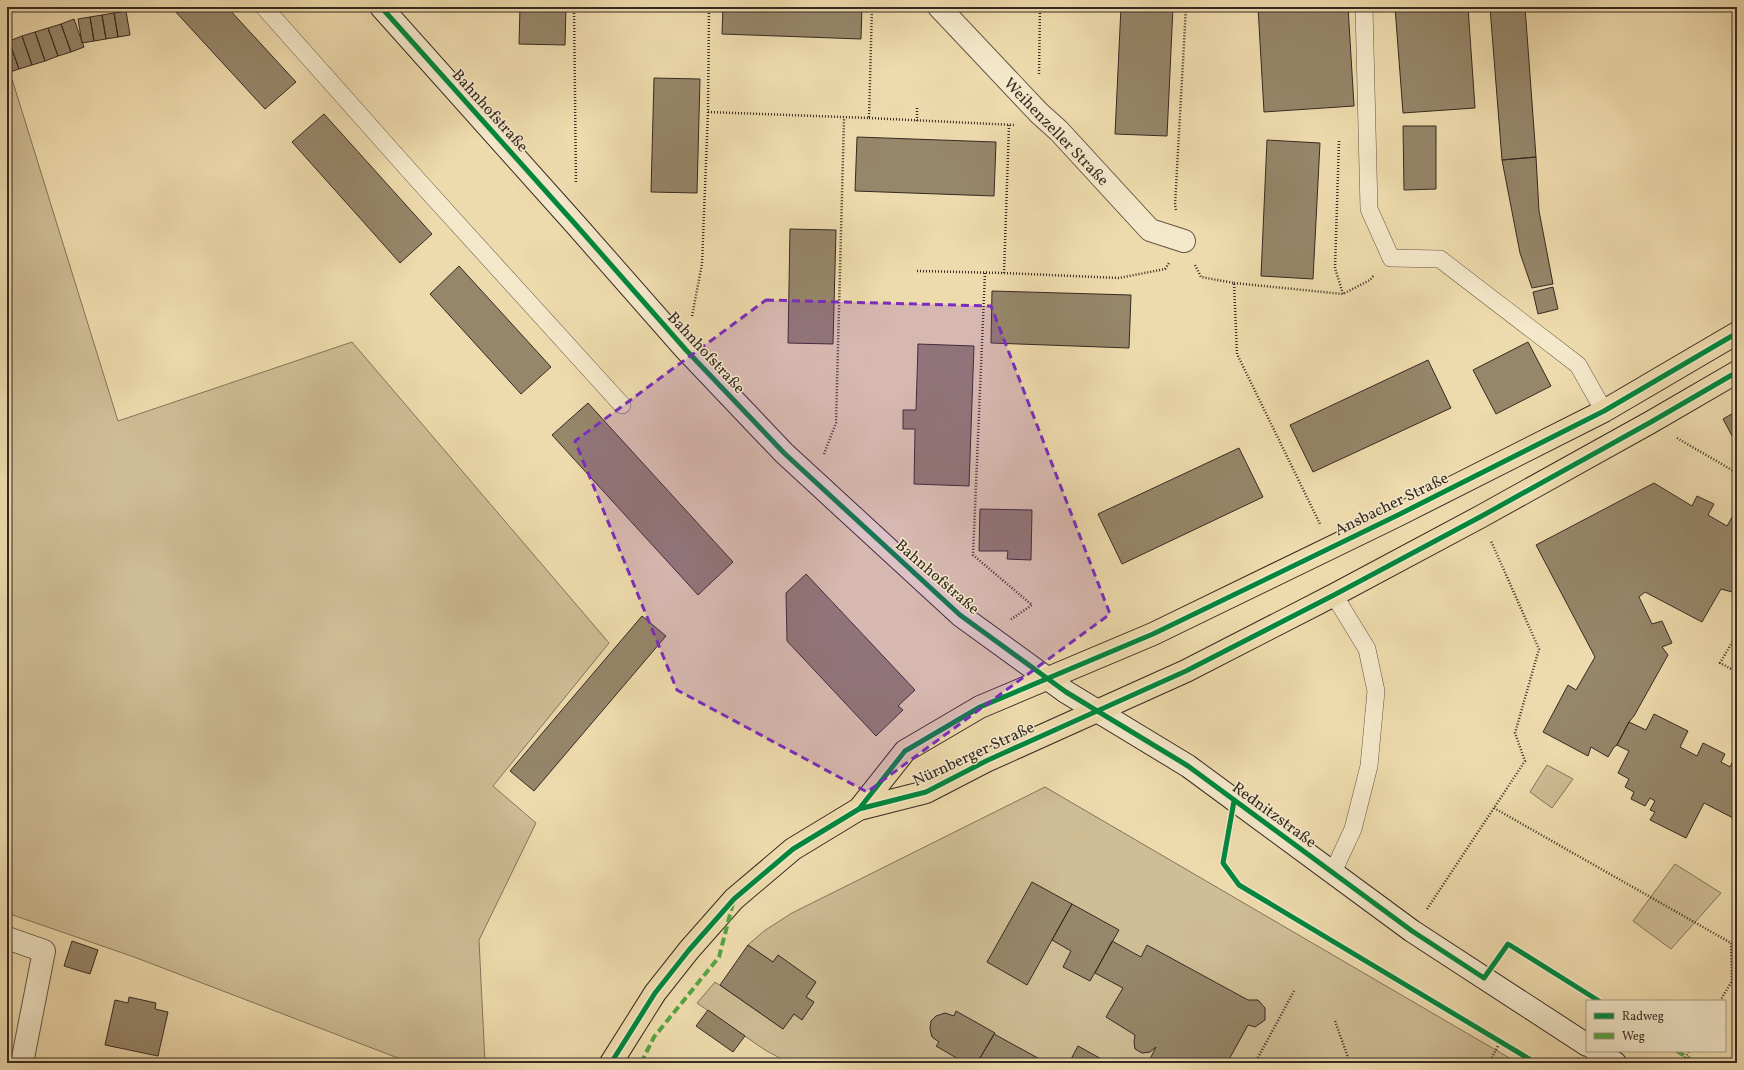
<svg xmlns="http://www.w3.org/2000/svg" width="1744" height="1070" font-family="Vollkorn,serif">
<rect width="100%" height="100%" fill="#eedbad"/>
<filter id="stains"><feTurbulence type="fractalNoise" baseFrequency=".005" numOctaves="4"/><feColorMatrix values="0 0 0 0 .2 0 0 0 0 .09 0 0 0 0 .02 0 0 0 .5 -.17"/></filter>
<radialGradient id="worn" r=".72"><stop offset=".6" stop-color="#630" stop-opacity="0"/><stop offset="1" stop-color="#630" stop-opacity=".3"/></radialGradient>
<path fill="#cfbd95" stroke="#82745c" d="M12,79L118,421L352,342L609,643L493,786L536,823L479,940L485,1063H411L134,957L7,913V81Z
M1547,765L1573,779L1552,808L1530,792Z
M1045,787L1518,1063H789L765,1050L697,1003L715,982L783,1029L794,1014L814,1002L806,997L816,982L773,962L748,945L764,931L792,913Z
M1675,864L1721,893L1671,949L1633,921Z"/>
<path fill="#96866a" stroke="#362a22" d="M175,7H227L296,82L265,109L173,9Z
M520,7H566L565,45L519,44Z
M723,7H862L861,39L722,34Z
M1121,7H1173L1167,136L1115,134Z
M1258,7H1348L1354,106L1264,112Z
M1395,7H1468L1475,108L1403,113Z
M1490,7H1525L1536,157L1502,160Z
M126,11L130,35L118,37L114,13Z
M114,13L118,37L106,39L102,15Z
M102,15L106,39L94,41L90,17Z
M90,17L94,41L82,43L78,19Z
M74,19L84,47L71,52L61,24Z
M61,24L71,52L58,56L48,28Z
M48,28L58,56L45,61L35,32Z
M35,32L45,61L32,65L22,36Z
M22,36L32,65L19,69L9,41Z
M9,41L19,69L7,73V42Z
M654,78L700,79L697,193L651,192Z
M324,114L432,234L400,263L292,142Z
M1403,126H1436V189L1404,190Z
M857,137L996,142L994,196L855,191Z
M1267,140L1320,143L1313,279L1261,276Z
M1536,157L1539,211L1553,284L1532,288L1520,253L1502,160Z
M790,229L836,230L833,344L788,343Z
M459,266L551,367L521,394L430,294Z
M1553,287L1558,309L1538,314L1533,292Z
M992,291L1131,295L1129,348L991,343Z
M1528,342L1551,386L1496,414L1473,370Z
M918,344L974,346L969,486L914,484L915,429H903V410H916Z
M1428,360L1451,408L1313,472L1290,425Z
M588,403L733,562L698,595L552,435Z
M1737,411V445L1723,419Z
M1239,448L1263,497L1122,564L1098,514Z
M1654,483L1692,506L1697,496L1714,504L1708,515L1727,526L1736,510L1737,511V584L1736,583L1732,592L1721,589L1702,622L1645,592L1639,597L1652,624L1662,621L1672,643L1662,647L1668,655L1634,716L1629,722L1617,745L1614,747L1608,757L1591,747L1588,756L1543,732L1568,685L1576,690L1595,657L1536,545Z
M980,509L1032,510L1031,560L1007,559L1008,551H979Z
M806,574L915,690L898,706L903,710L876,736L787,641L786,593Z
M642,616L666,636L534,791L510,771Z
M1654,714L1688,731L1680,747L1697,756L1703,743L1725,754L1721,762L1730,767L1737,753V820L1704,803L1686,838L1650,820L1655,812L1650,810L1655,801L1650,798L1645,806L1631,799L1634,792L1625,787L1629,779L1618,773L1629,751L1617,745L1629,722L1646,730Z
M1032,882L1072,904L1027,985L987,962Z
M1072,904L1119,930L1090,981L1063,967L1071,951L1052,940Z
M72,941L98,950L90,974L64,966Z
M1112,941L1141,957L1147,945L1248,1000H1258L1265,1008V1020L1255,1027L1248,1025L1227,1063H1148L1156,1047L1150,1052L1142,1053L1135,1049L1134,1042L1135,1035L1106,1017L1123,988L1095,973Z
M748,945L773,962L778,955L816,982L806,997L814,1002L802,1020L794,1014L783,1029L720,985Z
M7,979L12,981L7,996Z
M129,997L156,1003L155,1009L168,1012L158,1056L105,1045L115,1000L128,1003Z
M708,1010L745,1036L733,1052L696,1026Z
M956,1011L995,1033L977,1063H965L936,1046L939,1042L932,1037L930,1029L931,1021L936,1016L945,1013L954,1016Z
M994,1034L1047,1063H977Z
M1078,1046L1105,1061V1063H1069Z"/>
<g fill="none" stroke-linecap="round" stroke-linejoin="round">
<defs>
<path id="lane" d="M264,7L415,177L622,405
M1364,7L1369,209L1391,258L1440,259L1578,365L1604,411
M1333,872L1353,829L1369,766L1376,691L1367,649L1334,595"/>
<path id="street" d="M939,7L1039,113L1059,131L1150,230L1184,241
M7,938L44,951L22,1063"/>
<path id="secondary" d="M381,7L576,225L686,350L784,453L960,615L1066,692L1188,766L1412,931L1587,1045
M1596,1051L1615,1063"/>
<path id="primary" d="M859,809L905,751L980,707L1153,634L1398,515L1604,411L1737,333
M611,1063L655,993L689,950L734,899L793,849L859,809L926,792L986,761L1186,671L1334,595L1480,517L1651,422L1737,372"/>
</defs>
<use href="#lane" stroke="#645645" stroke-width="18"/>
<use href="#street" stroke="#645645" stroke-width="24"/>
<use href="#secondary" stroke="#362a22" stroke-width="24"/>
<use href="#primary" stroke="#362a22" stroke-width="24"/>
<path stroke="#362a22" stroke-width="2.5" stroke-dasharray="1 2" stroke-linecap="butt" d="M574,7L576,184
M1039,74L1040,7
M917,108V121
M708,112L869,118L872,7
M869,118L1014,125
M1339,141L1335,268L1343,294
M1176,210L1175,205L1186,7
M1195,265L1201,277L1234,283L1237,354L1320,524
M917,271L1004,273L1119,278L1165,269L1169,263
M985,273L973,555L1032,605L1010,620
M1004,273L1009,125
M1234,283L1343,294L1370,280L1374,275
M692,316L702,264L708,112L709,7
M1677,438L1737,473
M824,454L836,423L844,118
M1737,634L1720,663L1737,672
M1494,808L1731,943
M1427,909L1525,761L1515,733L1539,649L1491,541
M1720,1001L1732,981L1731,943L1737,938
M1335,1021L1350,1063
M1255,1063L1294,991
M1489,1063L1500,1042
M1682,1063L1689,1051"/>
<use href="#lane" stroke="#f4e8ca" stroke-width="17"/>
<use href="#street" stroke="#f4e8ca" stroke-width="22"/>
<use href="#secondary" stroke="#f4e8ca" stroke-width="22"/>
<use href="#primary" stroke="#eedbad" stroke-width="22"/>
<path stroke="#53a441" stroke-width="4" stroke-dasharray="8 4" stroke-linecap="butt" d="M1677,1051L1696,1063
M641,1063L654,1037L719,957L733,903"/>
<defs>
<path id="cycleway" d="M381,7L576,225L686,350L784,453L960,615L1066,692L1188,766L1412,931L1484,978L1508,944L1599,1001
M1234,801L1223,863L1239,885L1536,1063
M859,809L905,751L980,707L1153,634L1398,515L1604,411L1737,333
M611,1063L655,993L689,950L734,899L793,849L859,809L926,792L986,761L1186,671L1334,595L1480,517L1651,422L1737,372"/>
</defs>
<use href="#cycleway" stroke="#f4e8ca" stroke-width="8"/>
<use href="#cycleway" stroke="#00873e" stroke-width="5"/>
</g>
<path fill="#7b2cbf" fill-opacity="0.2" stroke="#7b2cbf" stroke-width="3" stroke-dasharray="8 5" stroke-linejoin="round" d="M766,300L991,306L1110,614L867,792L677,690L575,441Z"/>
<g text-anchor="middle" stroke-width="3" stroke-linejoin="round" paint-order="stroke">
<g font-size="16" fill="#362a22" stroke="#f4e8ca">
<text transform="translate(491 110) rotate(48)" y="6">Bahnhofstraße</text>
<text transform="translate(1057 131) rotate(46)" y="6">Weihenzeller Straße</text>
<text transform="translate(707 352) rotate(47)" y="6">Bahnhofstraße</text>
<text transform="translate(1391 503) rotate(-26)" y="6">Ansbacher Straße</text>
<text transform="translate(938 576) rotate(41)" y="6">Bahnhofstraße</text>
<text transform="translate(973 753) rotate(-25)" y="6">Nürnberger Straße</text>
<text transform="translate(1275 814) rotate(36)" y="6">Rednitzstraße</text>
</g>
</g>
<rect width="1744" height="1070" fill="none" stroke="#eedbad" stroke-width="24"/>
<rect x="8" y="8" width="1728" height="1054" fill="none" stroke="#362a22" stroke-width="2"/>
<rect x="12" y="12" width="1720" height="1046" fill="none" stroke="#362a22"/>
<rect x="1586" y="1000" width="140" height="52" fill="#f4e8ca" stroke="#a89c87"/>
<rect x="1594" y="1013" width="20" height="6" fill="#00873e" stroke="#a89c87"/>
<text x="1622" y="1020" font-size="12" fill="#362a22">Radweg</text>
<rect x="1594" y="1033" width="20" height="6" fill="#53a441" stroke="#a89c87"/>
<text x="1622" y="1040" font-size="12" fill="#362a22">Weg</text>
<rect width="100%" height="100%" filter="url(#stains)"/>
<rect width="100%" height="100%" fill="url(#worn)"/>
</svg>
